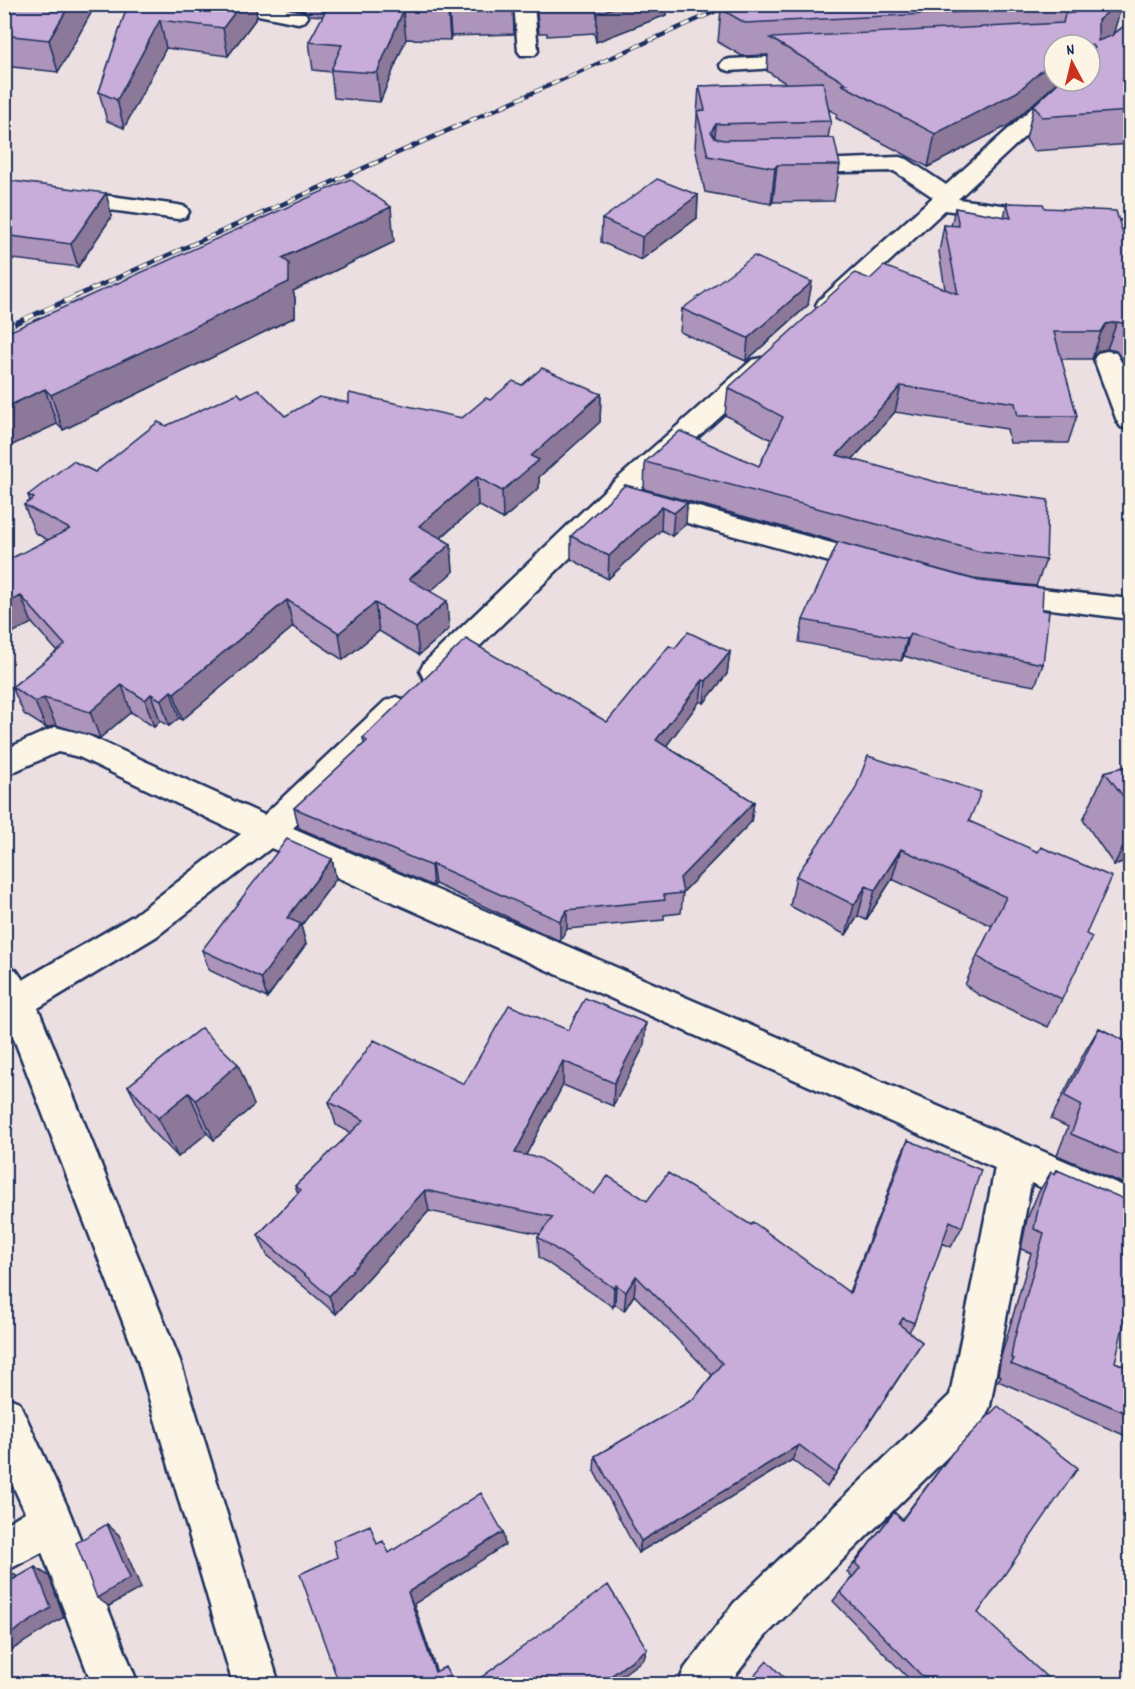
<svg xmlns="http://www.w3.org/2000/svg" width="1135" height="1689" font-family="Dekko,sans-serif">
<rect width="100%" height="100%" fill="#ecdfe1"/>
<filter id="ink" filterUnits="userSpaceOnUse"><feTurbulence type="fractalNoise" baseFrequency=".0167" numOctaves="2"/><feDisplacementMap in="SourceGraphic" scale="12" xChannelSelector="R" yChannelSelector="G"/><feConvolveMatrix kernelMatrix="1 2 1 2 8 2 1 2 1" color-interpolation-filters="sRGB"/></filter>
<g filter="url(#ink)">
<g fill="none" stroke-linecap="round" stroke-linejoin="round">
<defs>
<path id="minor" d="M224,4H265L305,13L308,17L305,21L298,23L233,10L226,8Z
M514,4H534L538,51L535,55H521L518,51Z
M813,55L820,57L823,61L820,65L730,71L723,69L720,65L723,61L730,59Z
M1062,81H1084L958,199L1130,223V237L945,210L837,310L828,312L819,310L816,305L819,300L933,197L894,171L795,173L787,171L784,166L787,161L899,157L907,159L946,185Z
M4,182L178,205L186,207L189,212L186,217L178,219L4,196Z
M1107,351L1116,353C1132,377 1130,402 1130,429L1121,427L1117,421L1094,359L1098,353Z
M761,358L770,360L774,366L770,372L635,494L643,492L887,558L891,565L887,572L877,575L633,508L629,501L632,497L446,679L435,682L424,679L420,671L424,663L608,487L752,360Z
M997,584L1130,599V619L987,601L982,594L987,587Z
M396,697L407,701L411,709L407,717L293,828L1130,1189V1226L1031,1183L990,1406L984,1421L766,1635L729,1684H678L685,1668L734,1603L950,1395L995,1168L271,848L157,936L38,1008L180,1361L279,1684H233L138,1361L4,1013V966L16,970L23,980L133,916L241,834L79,757L58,752L4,776V750L55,727L87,735L264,815L385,701Z
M4,1396L19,1402L67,1506L138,1684H92L42,1552L4,1572V1525L25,1512L4,1466Z"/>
</defs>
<use href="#minor" stroke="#1b2f5e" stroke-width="5"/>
<use href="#minor" fill="#fcf5e5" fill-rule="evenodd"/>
<defs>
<path id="rail-far1" d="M74,297L732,4"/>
<path id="rail" d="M4,328L77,296"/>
</defs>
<use href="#rail-far1" stroke="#1b2f5e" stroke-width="4.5"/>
<use href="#rail" stroke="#1b2f5e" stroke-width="5"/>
<use href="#rail-far1" stroke="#fcf5e5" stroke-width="3" stroke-dasharray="9" stroke-linecap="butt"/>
<use href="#rail" stroke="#fcf5e5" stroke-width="4" stroke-dasharray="11" stroke-linecap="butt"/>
</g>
<path fill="#ac94bb" stroke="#1b2f5e" stroke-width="1.5" d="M4,4H96L58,72L4,66Z
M128,4L257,17L228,56L166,48L124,128L107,121L99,92Z
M278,4H513L514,34L451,36L450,40L406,39L380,102L334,98L331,72L313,70L309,42L323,16L309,15L305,11Z
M536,4H666V15L596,42L594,33L547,36V33H539Z
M732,4H1122L1113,34L1131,21V144L1033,151L1026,139L1034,105L1090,81V45H1054V81H1059L1009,125L928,167L836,118L837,114L828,109L831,121L828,138L840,165L834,201L773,202L771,204L705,192L695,147L699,86L787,84L767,71L768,55L742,56L718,42L721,9Z
M4,180L112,216L78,267L6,258L5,260Z
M698,195L697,218L641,260L601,242L602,219Z
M1007,203L1045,208L1122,231H1131V370L1126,359H1122L1116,351L1107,349L1098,351L1092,359H1061L1077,416L1068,443H1010L1007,429L895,412L853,459L1046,560L1036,586L973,579L644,489L645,462L759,466L772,440L725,415L728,388L870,279L945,289L939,252L944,225L951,226L955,208L1004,217Z
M394,242L293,291L295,298V317L63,430L57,424L4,334Z
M808,305L746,361L680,332L682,309Z
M522,385L601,394L600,422L539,477V488L503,519L478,505L441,538L451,544L453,572L430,591L449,629L419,655L379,631L343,660L293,627L182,720L179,718L169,726L160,721L154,727L131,712L100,738L56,725L46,728L24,714L12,687L57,651L32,623L4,562L48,540L35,533L24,505L30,501L28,495L95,472L166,426L242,397L285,416L349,403L462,418L490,400Z
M625,485L687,502L686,524L672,536L661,530L608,579L571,559V536Z
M1042,610L1043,664L1035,686L962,673L904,656L901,661L799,642L803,620Z
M675,648L730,652L727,674L704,703L700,701L666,746L754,802L751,822L683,892L681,913L664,915V920L567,929L560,941L435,884L433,886L299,828L294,808L364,744L363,738L607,722Z
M1131,765V859L1114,865L1083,820L1105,772Z
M970,822L1086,934L1062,999L1048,1027L979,995L965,985L977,956L992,926L892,879L866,920L858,916L846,935L790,906L796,876Z
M332,859L336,879L301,926L306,944L267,998L209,970L202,950Z
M201,1028L254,1105L214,1140L207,1133L178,1157L149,1127L128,1086Z
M1099,1028L1131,1044V1187L1057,1155L1068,1127L1051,1119L1085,1051Z
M568,1030L644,1046L613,1106L563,1085L526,1155L594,1194L647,1201L849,1292L875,1224L884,1204L898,1162L908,1140L962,1227L951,1247L942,1243L914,1323L909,1332L922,1342L911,1359L827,1487L792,1460L638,1553L594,1471L595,1456L694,1399L712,1375L634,1295L624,1311L615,1304L613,1307L539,1257L538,1237L540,1234L429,1211L336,1314L267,1255L258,1235L298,1193L295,1186L351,1133L336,1125L329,1102L464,1084Z
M1057,1170L1125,1299L1115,1362L1131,1369V1438L998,1381L1001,1376L998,1375L1001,1357L1031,1253L1021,1249L1027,1219L1038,1193L1051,1172L1054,1174Z
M952,1453L978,1613L1049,1684H914L833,1601L852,1577L847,1572L894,1512L902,1519Z"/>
<path fill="#8c7898" stroke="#1b2f5e" stroke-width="1.5" d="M70,4H96L58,72L49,40Z
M241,4H255L257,17L228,56L223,28Z
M622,4H666V15L596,42L597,14Z
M1118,4H1122L1113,35L1095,48L1098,20L1114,7Z
M449,8L451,36L450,40L448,12Z
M403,11L406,39L380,102L377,73Z
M160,20L166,48L124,128L117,100Z
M1054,60V81H1059L1009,125L928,167L935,134Z
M716,124L713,157L711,132Z
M777,165L773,202L771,204L775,168Z
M106,193L112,216L78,267L71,244Z
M698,195L697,218L641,260L642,237Z
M391,207L394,242L293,291L295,298V317L63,430L51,395L282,258Z
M812,282L808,305L746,361L748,338Z
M1117,322L1107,349L1098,351L1092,359L1101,332L1106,324Z
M901,386L895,412L832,482L837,455Z
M45,389L57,424L4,449V408Z
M601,394L600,422L539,477V488L503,519L502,491L531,456Z
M477,477L478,505L422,554L419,526Z
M687,502L686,524L672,536L674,513Z
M662,507L661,530L608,579L609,556Z
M451,544L453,572L412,607L409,579Z
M21,596L32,623L4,637V604Z
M287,600L293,627L182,720L174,693Z
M447,601L449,629L419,655L416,628Z
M375,603L379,631L343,660L339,633Z
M910,634L904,656L901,661L907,639Z
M730,652L727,674L704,703L706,681Z
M703,680L700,701L655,761L656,740Z
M122,685L131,712L100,738L90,712Z
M171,691L179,718L169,726L161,700Z
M151,694L160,721L154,727L145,700Z
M44,698L56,725L46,728L35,702Z
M754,802L751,822L682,893L680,878Z
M1131,832V859L1114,865Z
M901,849L892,879L866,920L875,890Z
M332,859L336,879L301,926L306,944L267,998L261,978L287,918Z
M432,864L435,884L433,886L431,866Z
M866,886L858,916L846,935L854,905Z
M567,910V929L560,941V921Z
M646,1023L644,1046L613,1106L614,1083Z
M563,1061V1085L516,1174L515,1153Z
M238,1064L254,1105L214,1140L196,1100Z
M189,1093L207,1133L178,1157L158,1118Z
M425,1190L429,1211L336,1314L329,1296Z
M636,1276L634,1295L624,1311L626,1292Z
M616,1285L615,1304L613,1307L614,1288Z
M922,1342L911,1359L827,1487L836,1473Z
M799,1445L792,1460L638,1553L641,1541Z
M107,1524L119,1535L141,1588L109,1606L97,1598Z
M503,1532L505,1545L414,1604L440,1682L435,1672L408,1592Z
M35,1567L49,1576L64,1617L4,1655V1638Z
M4,1568L18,1577L9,1582Z
M647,1649L644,1659L610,1684H600Z"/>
<path fill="#c8acd9" stroke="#1b2f5e" stroke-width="1.5" d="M4,4H70L49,40L4,35Z
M128,4H241L223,28L160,20L117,100L99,92Z
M329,4H513L514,6L449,8L448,12L403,11L377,73L331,70L342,45L309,42Z
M538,4H622L597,14L594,5L547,8V5H538Z
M732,4H937L938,5V4H1118L1114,7L1098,20V41L1111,36L1131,21V111L1042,117L1034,105L1060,81H1090V53L1095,48L1093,46L1090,45H1054V60L1017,92L935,134L841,84H847L770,38L1063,23L1065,14L1073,13L1063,7L745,23L721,9Z
M823,82L831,121L716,124L711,132L715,138L724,140L834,138L840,165H777L775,168L708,156L697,111L705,110L699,86Z
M350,179L391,207L282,258L289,263V282L51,395L45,389L4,408V334Z
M657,179L698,195L642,237L602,219Z
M4,180L106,193L71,244L4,235Z
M1007,203L1043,204L1045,208L1116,211L1122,231H1131V331L1126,324L1117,322L1106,324L1101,332H1054L1077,416H1018L1015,403L901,386L837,455L951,486L1048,500L1046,560L981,552L645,462L680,431L759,466L783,417L728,388L855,273L870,279L884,266L958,294L944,225L959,226L955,208L1011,218Z
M754,256L812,282L748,338L682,309Z
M542,368L601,394L531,456L539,460L502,491L477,477L419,526L451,544L409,579L447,601L416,628L375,603L339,633L287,600L174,693L171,691L161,700L151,694L145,700L122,685L90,712L44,698L35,702L12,687L65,645L21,596L4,604V562L70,529L24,505L34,498L28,495L73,461L95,472L158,422L166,426L238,393L242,397L258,389L285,416L319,397L349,403V393L462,418L486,398L490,400L513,381L522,385Z
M625,485L687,502L674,513L662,507L609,556L571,536Z
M838,542L979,581L1043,588L1042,610L1049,611L1043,664L969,650L910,634L907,639L803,620Z
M688,632L730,652L706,681L703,680L656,740L754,802L680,878L683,893L664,895L665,900L567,910L560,921L432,864L431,866L294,808L367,741L363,738L466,639L607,722L669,646L675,648Z
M868,756L981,792L969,821L1038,852L1041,847L1112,877L1086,934L1092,937L1062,999L992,966L977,956L1006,897L901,849L875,890L866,886L854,905L796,876L855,790Z
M1131,765V807L1105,772Z
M287,839L332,859L287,918L301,924L261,978L202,950Z
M585,998L646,1023L614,1083L563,1061L515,1153L540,1158L594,1194L608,1176L647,1201L668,1173L751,1225L753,1222L850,1293L884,1204H885L908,1140L981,1170L962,1227L950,1221L914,1323L903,1318L899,1324L922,1342L836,1473L799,1445L641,1541L595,1456L694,1399L722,1363L636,1276L626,1292L616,1285L614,1288L538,1237L553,1217L425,1190L329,1296L258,1235L301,1190L295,1186L364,1120L329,1102L374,1040L464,1084L509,1005L568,1030Z
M201,1028L238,1064L196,1100L189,1093L158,1118L128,1086Z
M1099,1028L1131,1044V1159L1071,1134L1082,1105L1065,1096Z
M1057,1170L1131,1202V1278L1125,1299L1129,1301L1115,1362L1131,1369V1415L1011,1364L1014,1359L1011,1358L1014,1340L1044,1233L1034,1229L1040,1199L1051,1172L1055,1174Z
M998,1406L1078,1468L978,1613L1051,1681L1049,1684H923L926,1680L840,1592L860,1568L855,1563L894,1512L902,1520L952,1453Z
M481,1493L503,1532L408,1592L435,1672L445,1667L454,1684H339L300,1574L337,1557L333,1541L370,1525L377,1544L383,1541L389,1553Z
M107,1524L130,1578L97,1598L76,1543Z
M35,1567L51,1608L4,1638V1570L9,1582Z
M608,1585L647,1649L600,1684H472Z
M767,1661L790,1684H747Z
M736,1677L743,1684H727L732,1679Z"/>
</g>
<rect width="1135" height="1689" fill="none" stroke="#fcf5e5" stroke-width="24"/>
<rect x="12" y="12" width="1111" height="1665" fill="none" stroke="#1b2f5e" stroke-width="2" filter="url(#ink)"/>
<g transform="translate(1072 63) rotate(353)"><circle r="28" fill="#fcf5e5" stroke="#a2a6af" stroke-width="1.5"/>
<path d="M0-4.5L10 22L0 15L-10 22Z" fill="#c8321e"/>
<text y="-9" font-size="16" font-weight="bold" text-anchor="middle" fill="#1b2f5e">N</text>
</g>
</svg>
